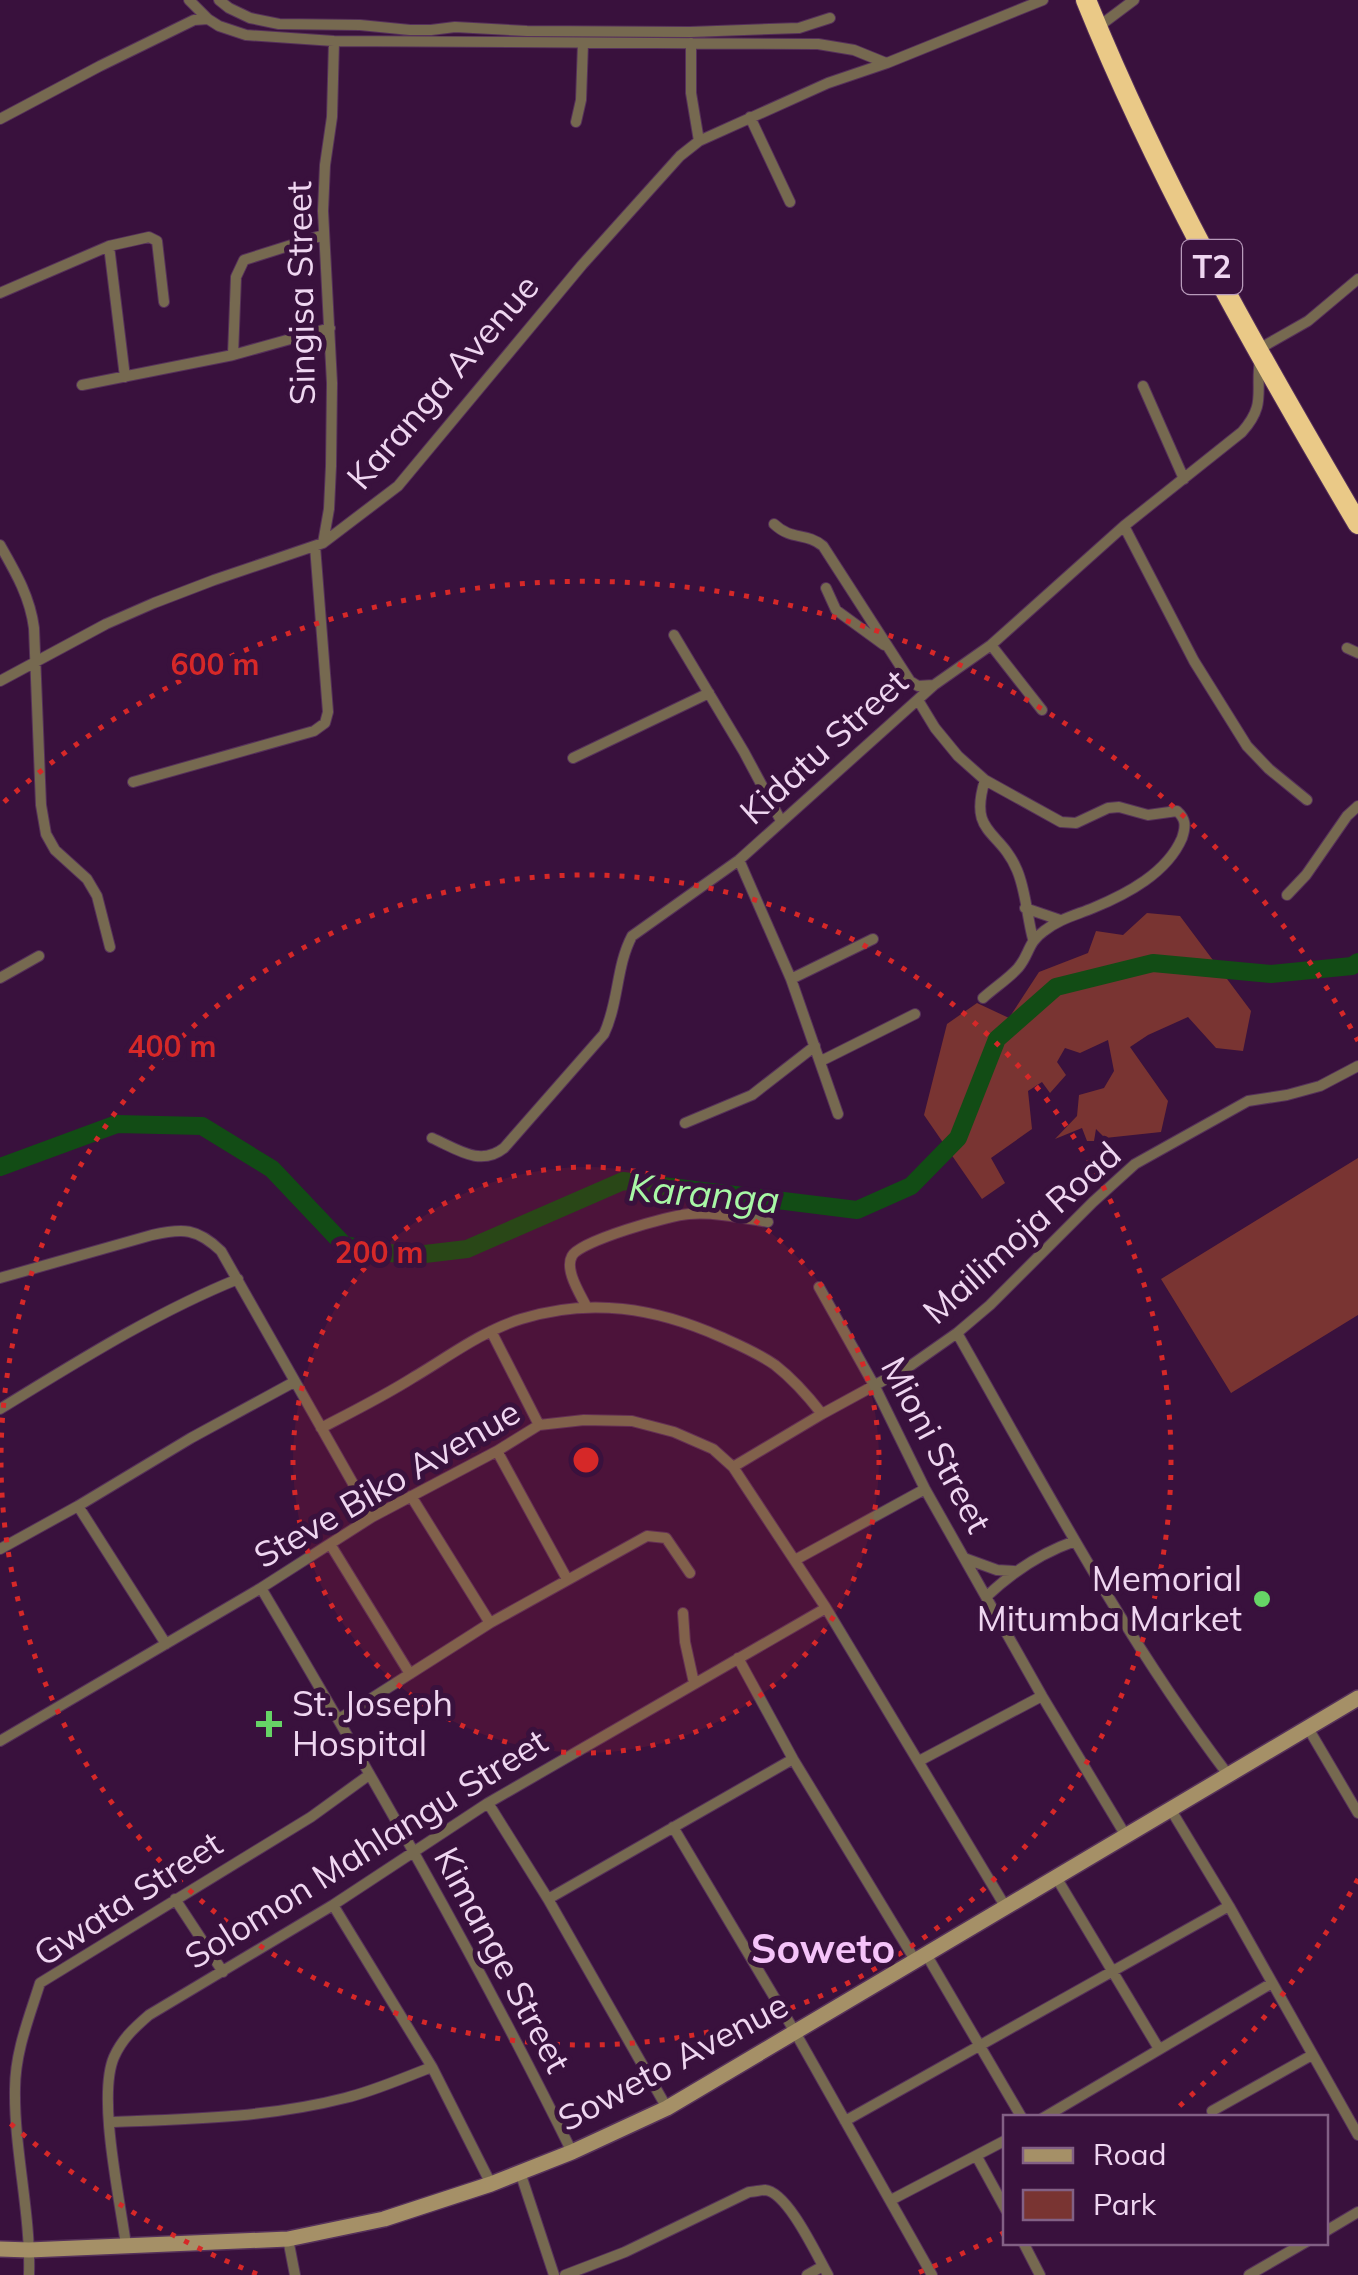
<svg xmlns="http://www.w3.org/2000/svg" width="1358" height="2275" font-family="Mulish,sans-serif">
<rect width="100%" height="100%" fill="#39113d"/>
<path fill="#793432" d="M1147,913L1180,916L1251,1011L1243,1051L1216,1048L1188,1017L1148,1035L1130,1047L1168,1101L1161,1132L1105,1138L1096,1129L1094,1141H1087L1082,1128L1055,1139L1077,1116L1079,1095L1104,1088L1114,1071L1108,1040L1080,1053L1065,1048L1057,1062L1066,1075L1050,1093L1042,1082L1028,1091L1032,1129L991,1158L1005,1183L982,1199L924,1115L947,1024L977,1003L1009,1018L1039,972L1088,953L1096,931L1123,935Z
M1358,1158V1315L1231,1393L1161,1279Z"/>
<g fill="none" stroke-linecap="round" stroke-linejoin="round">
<path stroke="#124c15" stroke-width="18" d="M0,1167L117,1124L202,1126L272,1169L344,1245L408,1256L467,1249L623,1181L857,1210L911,1186L958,1138L997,1039L1056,987L1153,963L1271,974L1352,966L1358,962"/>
<defs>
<path id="street" d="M189,0L208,19
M219,0L229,8L250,18L279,24L360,25L410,30H431L455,27L527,31L690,32L799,28L830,18
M1098,27L1134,0
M691,43V93L699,141
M750,117L790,202
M0,119L100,66L194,20L208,19L219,26L246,35L334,41L818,44L854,50L886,63
M576,122L581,100L583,43
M109,246L125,377
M0,293L109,246L149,237L157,241L164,302
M1257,350L1308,321L1358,279
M233,355L236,277L244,260L323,235
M82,385L233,355L330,328
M1143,386L1184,479
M774,524C792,541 806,532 823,546L910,681L918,686L933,685
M1124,526L1194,661L1247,746L1269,769L1307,800
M323,543L329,509L331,466L332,383L323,211L325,165L332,117L334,41
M0,545C16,573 30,597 34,628L41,805L46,834L55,850L87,879L97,896L110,947
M826,588L836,610L884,645
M674,635L744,752L781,821
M991,645L1042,710
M1347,648L1358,653
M0,681L106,624L154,603L214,580L323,543L398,486L582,265L680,156L699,141L828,83L887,63L1043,0
M918,700L935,728L958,756L985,780L1061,822L1076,823L1108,808L1119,807L1148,815L1177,811C1186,819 1186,826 1182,838C1167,873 1127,894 1093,908C1076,915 1059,919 1044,931C1027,943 1030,954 1018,968C1008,979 994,988 983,998
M573,758L709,693
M985,780C968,835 1000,829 1017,870C1026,891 1027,917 1033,939
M133,782L314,731L325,723L328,712L315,546
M739,860L791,979L838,1114
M1287,895L1306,875L1347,816L1358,806
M1025,908L1060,920
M0,978L39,956
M791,979L873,939
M821,1061L915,1014
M685,1123L752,1095L815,1046
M432,1138C457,1149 480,1167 504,1148L604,1034C619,1002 616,966 632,936L739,860L934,685L991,645L1124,526L1242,432C1267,404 1255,392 1260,359
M0,1278L152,1235C183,1228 197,1228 221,1251L372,1517
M819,1287L875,1387L925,1489L1042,1696L1126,1836
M587,1308C581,1295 564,1270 572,1256C579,1241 671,1215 689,1214C715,1212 743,1218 768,1222
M491,1331L539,1425
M957,1333C1043,1484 1124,1638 1229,1776
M0,1409C77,1362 154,1313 238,1279
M321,1428C352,1412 384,1396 414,1377C448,1357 482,1331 521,1319C590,1297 656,1308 721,1337C739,1345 758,1353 775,1365C793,1379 808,1396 822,1414
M497,1451L567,1579
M733,1467L822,1414L910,1366L957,1333L990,1305L1093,1202L1135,1164L1248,1101L1287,1095L1320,1086L1358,1066
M411,1496L490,1623
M78,1506L166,1644
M330,1544L410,1674
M0,1549L78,1506L191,1438L294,1382
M964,1558L997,1570L1014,1571
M795,1560L925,1489
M261,1588C370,1772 477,1959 572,2152
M986,1597C1012,1572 1041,1553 1075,1541
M683,1613L685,1642L694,1683
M738,1658L793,1759L915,1960
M339,1719L490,1623L647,1536L666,1538L690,1573
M1308,1728L1358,1813
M0,1741L261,1588L372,1517L497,1451L539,1425L584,1420L632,1421L674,1432L713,1449L733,1467L826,1608L1005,1906
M919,1761L1042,1696
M488,1803L548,1899L667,2108
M1171,1810L1229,1906L1358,2135
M673,1827L795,2032L932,2275
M1056,1877L1159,2049
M175,1899L223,1972
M548,1899L793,1759
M333,1905L432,2067L491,2184
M926,1954L1022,2118
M1212,2111L1312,2055
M1043,2118L1272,1983
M845,2121L1229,1906
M109,2122C188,2119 267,2118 345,2098C374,2091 403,2078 432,2067
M977,2157L1006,2210
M520,2172L554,2275
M891,2200L1006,2140
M1326,2231L1358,2212
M288,2239L295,2275
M1023,2242L1040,2275
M126,2245C120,2200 97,2096 114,2057C122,2039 134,2028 149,2015L333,1905L488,1803L826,1608
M29,2275C31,2213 14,2151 15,2089C15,2052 29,2018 40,1983L311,1817L369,1775
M565,2275L625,2252L749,2192C751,2192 763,2190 765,2190C788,2192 817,2256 828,2275
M807,2275L823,2266
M1249,2275L1306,2242"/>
<path id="secondary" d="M0,2249L29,2250L288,2239L384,2219L491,2184L572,2152L667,2108L1358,1698"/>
<path id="highway" d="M1086,0C1160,183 1258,354 1358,524"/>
</defs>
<use href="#street" stroke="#56315a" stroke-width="12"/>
<use href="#secondary" stroke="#56315a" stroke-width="18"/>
<use href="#highway" stroke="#56315a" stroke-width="22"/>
<use href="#street" stroke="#766950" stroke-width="10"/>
<use href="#secondary" stroke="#a59067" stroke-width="15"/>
<use href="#highway" stroke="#eac987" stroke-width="20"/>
</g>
<circle cx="586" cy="1460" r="293" fill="#d62828" fill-opacity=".12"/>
<g fill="none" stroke="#d62828" stroke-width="5" stroke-dasharray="5 10">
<circle cx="586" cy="1460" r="293"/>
<circle cx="586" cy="1460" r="585"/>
<path d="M1358 1879A878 878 0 0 1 1173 2112M1005 2232A878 878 0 0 1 915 2274M257 2274A878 878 0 0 1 4 2118M4 802A878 878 0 0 1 1358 1041"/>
</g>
<g fill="#66d466" stroke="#39113d" stroke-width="4">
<circle cx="1262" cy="1599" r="10"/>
<path d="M264 1709h10v10h10v10h-10v10h-10v-10h-10v-10h10z"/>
</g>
<g text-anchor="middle" stroke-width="10" stroke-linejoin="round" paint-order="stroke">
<rect fill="#39113d" stroke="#b89bbb" stroke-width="2.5" x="1182" y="240" width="60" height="54" rx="8"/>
<g font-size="32" font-weight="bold" fill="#efd6f1">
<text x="1212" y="278">T2</text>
</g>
<g font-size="35" fill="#efd6f1" stroke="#39113d">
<text transform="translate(301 293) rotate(-91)" y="12">Singisa Street</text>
<text transform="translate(443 382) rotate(-49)" y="12">Karanga Avenue</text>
<text transform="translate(824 747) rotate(-42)" y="12">Kidatu Street</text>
<text transform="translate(1022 1233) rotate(-42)" y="12">Mailimoja Road</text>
<text transform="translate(936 1445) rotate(62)" y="12">Mioni Street</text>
<text transform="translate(387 1484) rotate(-30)" y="12">Steve Biko Avenue</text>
<text transform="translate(366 1849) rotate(-32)" y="12">Solomon Mahlangu Street</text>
<text transform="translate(128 1899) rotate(-33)" y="12">Gwata Street</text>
<text transform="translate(502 1960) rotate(62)" y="12">Kimange Street</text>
<text transform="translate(673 2062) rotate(-28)" y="12">Soweto Avenue</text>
</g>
<g font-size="35" fill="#efd6f1" stroke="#39113d" text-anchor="end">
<text x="1242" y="1591">Memorial<tspan x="1242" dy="40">Mitumba Market</tspan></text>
<text x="292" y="1716" text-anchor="start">St. Joseph<tspan x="292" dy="40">Hospital</tspan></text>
</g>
<g font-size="38" font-style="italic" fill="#a8f8a6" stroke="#39113d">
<text transform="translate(704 1194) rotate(5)" y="13">Karanga</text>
</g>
<g font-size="40" font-weight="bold" fill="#f5c3f9" stroke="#39113d">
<text x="823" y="1963">Soweto</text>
</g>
</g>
<circle cx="586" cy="1460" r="15" fill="#d62828" stroke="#39113d" stroke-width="5"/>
<g font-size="30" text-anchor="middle" font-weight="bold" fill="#d62828" stroke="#39113d" stroke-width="10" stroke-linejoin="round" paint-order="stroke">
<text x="215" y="675">600 m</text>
<text x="172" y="1057">400 m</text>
<text x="379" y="1263">200 m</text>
</g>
<rect x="1003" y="2115" width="325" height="130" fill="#39113d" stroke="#826085" stroke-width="2.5"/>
<rect x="1023" y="2148" width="50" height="15" fill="#a59067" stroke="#826085" stroke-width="2.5"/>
<text x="1093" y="2165" font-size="30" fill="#efd6f1">Road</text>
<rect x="1023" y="2190" width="50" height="30" fill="#793432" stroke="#826085" stroke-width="2.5"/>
<text x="1093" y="2215" font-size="30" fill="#efd6f1">Park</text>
</svg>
